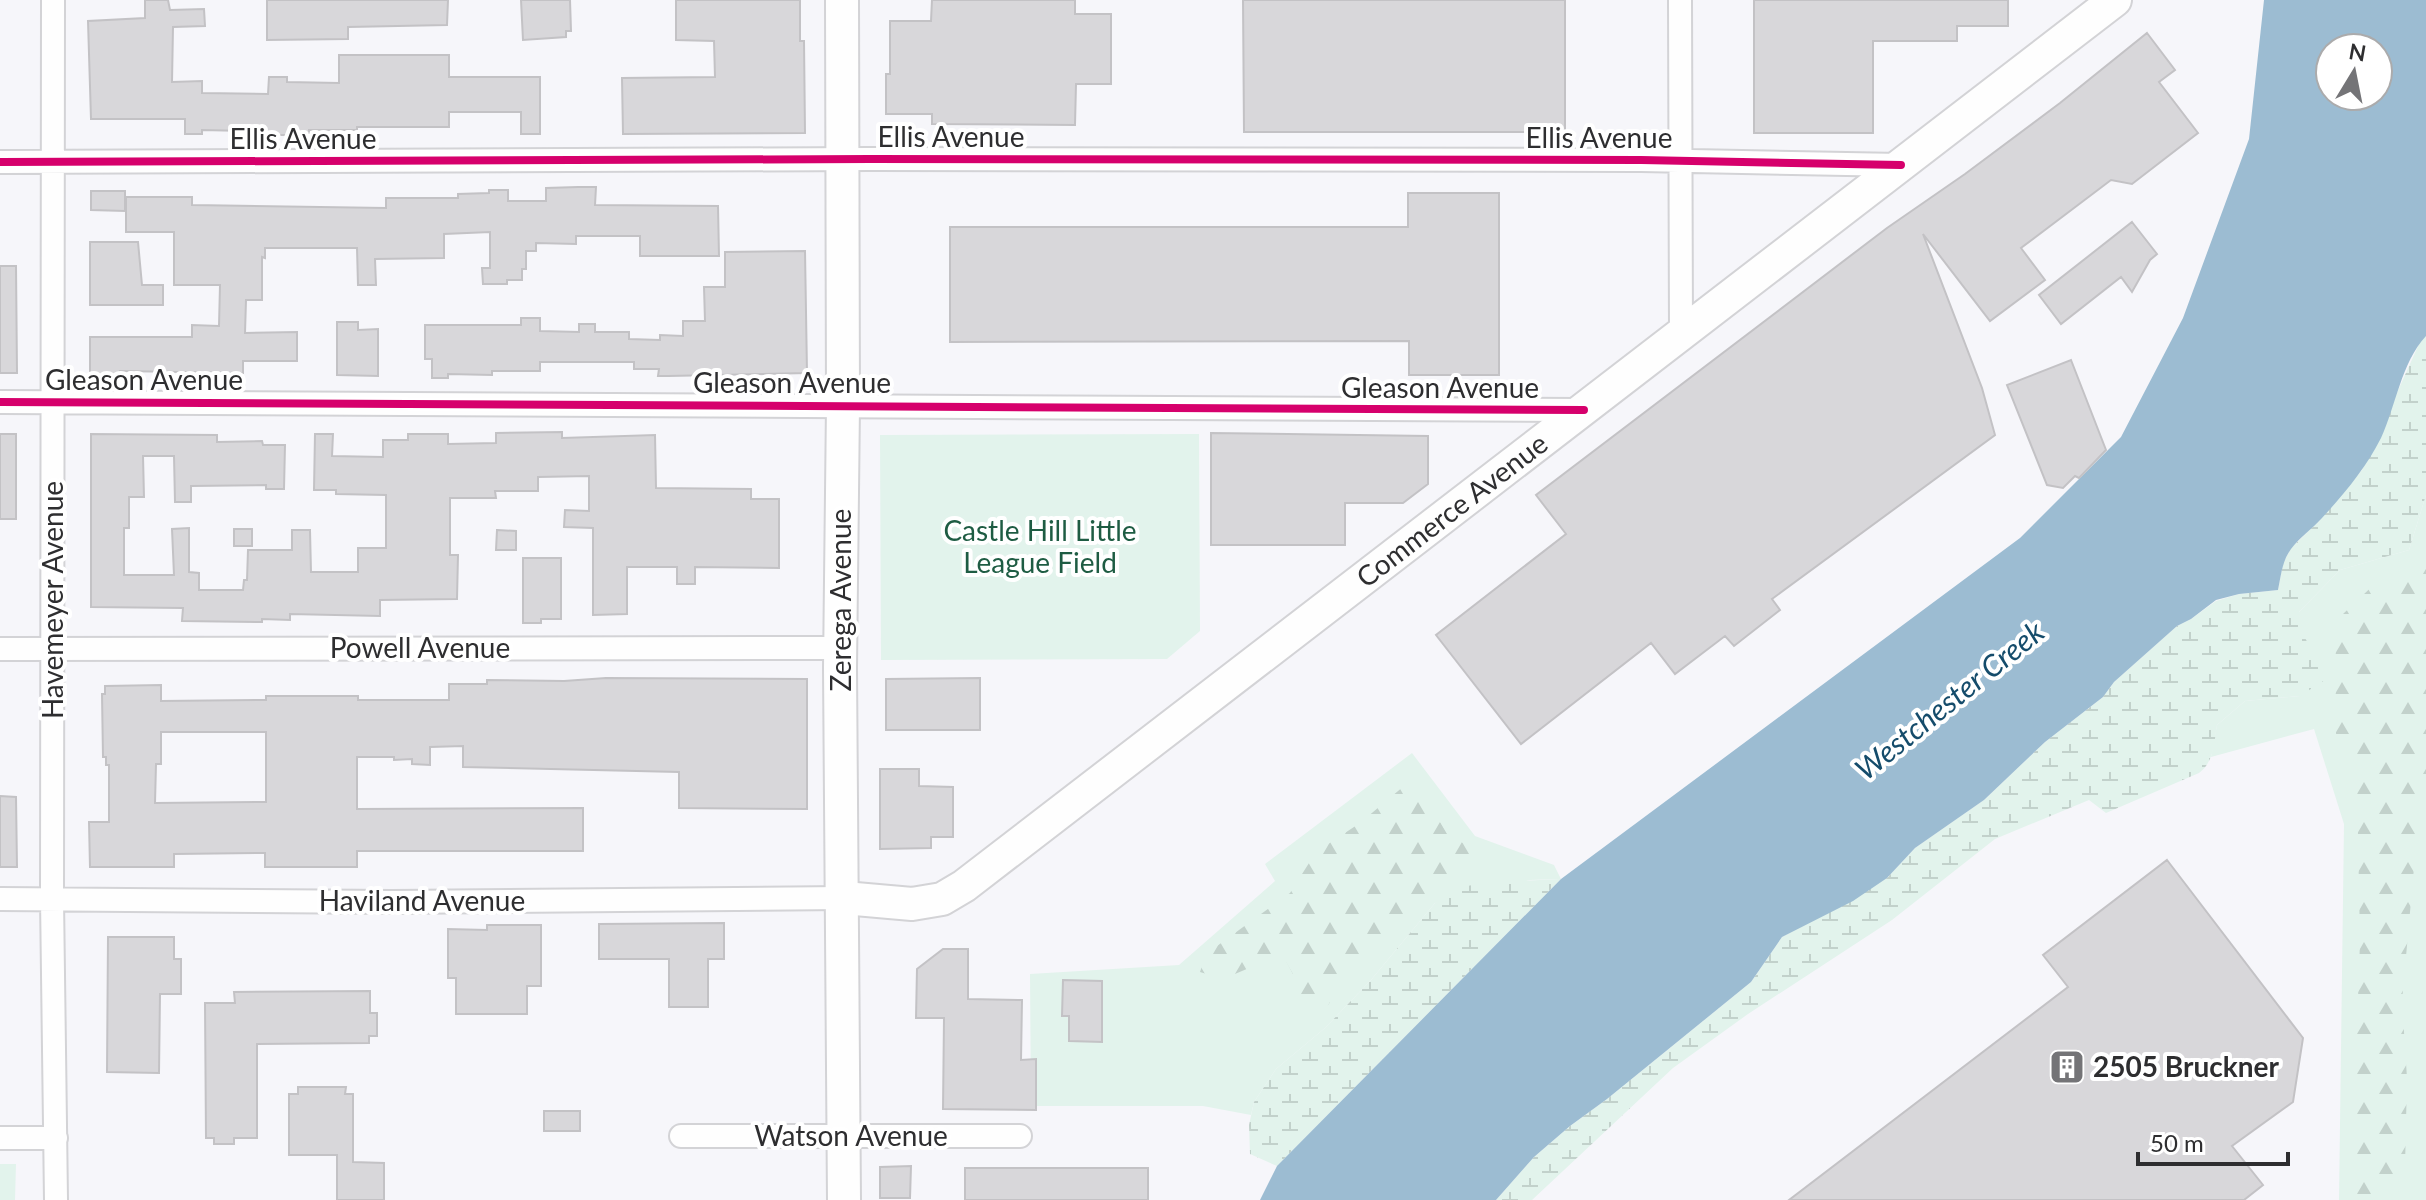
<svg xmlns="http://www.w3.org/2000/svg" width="2426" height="1200" font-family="Lato,sans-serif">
<defs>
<pattern id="forest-firs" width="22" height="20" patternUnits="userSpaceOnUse" patternTransform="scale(2)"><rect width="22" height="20" fill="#e2f3ec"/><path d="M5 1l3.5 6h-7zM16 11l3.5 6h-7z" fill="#c2d1cb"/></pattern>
<pattern id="wetland-marsh" width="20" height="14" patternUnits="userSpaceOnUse" patternTransform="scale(2)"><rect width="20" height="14" fill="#e2f3ec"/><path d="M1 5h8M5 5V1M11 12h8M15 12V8" fill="none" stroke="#c2d1cb"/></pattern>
</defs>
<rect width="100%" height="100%" fill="#f6f6fa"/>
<path fill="#e2f3ec" d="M1199,434L1200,631L1167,659L881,660L880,435Z
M2426,495V1200H2339L2344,824L2314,729L2211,757L2217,725L2245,701L2300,696L2299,612L2340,570L2409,550Z
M1412,753L1475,836L1554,865L1561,879L1530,880L1435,903L1371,980L1325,1028L1276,1069L1254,1102L1251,1115L1203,1106H1031L1030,974L1179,965L1275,881L1265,864Z
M0,1164H16L15,1200H0Z"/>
<path fill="url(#forest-firs)" d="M2426,556V796L2418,823L2402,1001L2407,1078L2405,1167L2391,1200H2351L2360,941L2357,786L2337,739L2333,715L2338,674L2335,648L2343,614L2382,577L2391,575Z
M1404,786L1426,799L1447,833L1481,854L1482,861L1475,873L1428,892L1396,920L1366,954L1328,1005L1312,1011L1293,1001L1295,978L1285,959L1261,963L1223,979L1200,972L1206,954L1290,893L1316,852L1360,823Z"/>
<path fill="url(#wetland-marsh)" d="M2426,336V495L2409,550L2340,570L2299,612L2301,631L2328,678L2300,696L2245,701L2217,725C2214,743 2214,762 2199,773L2106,813L2089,800L1995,839L1892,920L1748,1014L1673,1068L1532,1200H1496L1534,1157L1570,1126L1607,1099L1751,982L1782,937L1887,878L1915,848L1984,800L2045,742L2103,697L2114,682L2177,626L2191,619L2216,601L2239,594L2278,590L2283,563L2291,548L2320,520L2362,470L2419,344Z
M1561,879L1277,1166L1250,1154L1249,1125L1254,1102L1276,1069L1325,1028L1371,980L1435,903L1458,888L1482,883Z"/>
<path fill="#9cbcd2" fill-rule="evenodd" d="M2264,0H2426V336C2401,363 2396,406 2381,438C2366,468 2344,494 2322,518C2312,529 2299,538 2291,549C2282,561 2281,576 2278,590L2239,594L2216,600L2191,619L2177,626L2114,682L2103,697L2045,742L1984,800L1915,848L1887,878L1853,901L1782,937L1751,982L1607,1099L1570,1126L1534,1157L1496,1200H1260L1277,1166L1561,879L2020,538L2121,437L2183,318L2249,139ZM2330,48H2378V96H2330Z"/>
<path fill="#d8d7da" stroke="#c3c2c5" stroke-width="2" fill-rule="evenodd" d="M145,0H168L170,10L204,9L205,26L173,27L172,82L202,81V93L268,94L269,77H287V82L339,83V55H449V77H540V134H521V112H449V127H357V130H309V134L286,135H246V131L202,130V134H185V119H91L88,21L145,18Z
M267,0H448L447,25L348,27V39L267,40Z
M521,0H570L571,31H566V37L523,40Z
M676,0H800V41H804L805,133L623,134L622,78L715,77L714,41L676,40Z
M932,0H1075V14H1111V84H1076L1075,125L932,124V114H886V74H890V21H931Z
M1243,0H1565V132H1244Z
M1754,0H2008V26H1957V41H1873V133H1754Z
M2147,33L2175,70L2159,82L2198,133L2132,184L2111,180L2021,248L2045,280L1990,321L1923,234L1982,388L1995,435L1772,599L1780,610L1734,646L1725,636L1675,674L1651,643L1521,744L1436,635L1566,534L1536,495L1887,228L1965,174L2060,103Z
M578,187H596L595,205L718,206L719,256H640V236H576V244L536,243V251H526V269H522V280H507V284H483L482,268H490V232L444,234V258L375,259L376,285H358L357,248H265V258L262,257V300H246L245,333L297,332V361H243V373L120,371L121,378H90V337H192V325L219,326L220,285H174V232H126V197H192V205L386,208V198H458V194L489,193V190H508V201H546V188Z
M91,191H125V211L91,210Z
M1408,193H1499V375H1409V341L950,342V227H1408Z
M2132,222L2157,254L2150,260L2132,292L2121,277L2061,324L2039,295Z
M90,242H138L142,285H163V305H90Z
M805,251L807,373L668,376H658L659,369H634V362H540V371H492V375L448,374V378H432V359H425V325H521V318H540V331L579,332V324H595V332H629V339L660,340V335L683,336V321H705L704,287H725V252Z
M0,266H16L17,373H0Z
M337,322H358V330L378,329V376L337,375Z
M2071,360L2106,450L2079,478L2075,476L2063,488L2047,485L2007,385Z
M562,432V438L655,435L656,488L751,489V499H779V568L695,567V584H677V567H627V614L593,615V528L564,527L565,510L589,511V476L538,477V491H495L496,498H450V555H458L457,599L380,600V616L290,614V620L262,619V622L182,621L183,608L91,607V434L217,435V442L262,441L263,445H285L284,489H266V485L191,486V502H175L174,456H143L144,497H129V528H124V575H174L172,529L189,528V572L199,573V590H243L244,580H247L248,550H292V530H310L311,572H358V548H386V495L336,494V490H314L315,434H333L332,456L383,457V440H408V434H448V444L496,443V433Z
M1211,433L1428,436V484L1403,503H1345V545H1211Z
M0,434H16V519H0Z
M234,529H252V546H234Z
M497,530L516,531V550H496Z
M523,558H561V619H541V623H523Z
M606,678L807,679V809L679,808V772L463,767V746L430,747V765L412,764V759L394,760V757H357V809L583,808V851H357V867H265V853L174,854V867H90L89,822H109V765H106V757H103L102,694H105V686L161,685V701L266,700V696H358V700H449V684H487V680L564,681ZM161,732H266V802L155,803L156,764H161Z
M980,678V730H886V679Z
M880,769H919V786L953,787V837H931V848L880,849Z
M0,796L16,797L17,867H0Z
M2167,860L2303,1038L2293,1102L2232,1146L2263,1185L2244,1200H1789L2068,987L2043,955Z
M724,923V959H708V1007H669V959H599V924Z
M487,925H541V986H527V1014H456V978H448V929L487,930Z
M108,937H174V959H181V994H160L159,1073L107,1072Z
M943,949H968V999L1022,1000L1021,1060L1036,1059V1110L943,1109L944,1018H916L917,969Z
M1063,980L1102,981V1042L1069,1041V1016H1062Z
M370,991V1013H377V1036H369V1043L257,1044V1138H234V1144H214V1138H206L205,1003H235L234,992Z
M298,1087H346L345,1094H353V1162L384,1163V1200H337V1155H289V1094H298Z
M544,1111H580V1131H544Z
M911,1166L910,1198H880V1167Z
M965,1168H1148V1200H965Z"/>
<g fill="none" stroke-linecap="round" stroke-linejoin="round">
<defs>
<path id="minor" d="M53,0L52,899L56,1200
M1680,0L1681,333
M0,162L871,159L1641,160L1901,165
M0,402L1583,410
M0,649L840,648
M0,899L392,902L844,898
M681,1136H1020
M0,1138H56"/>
<g id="secondary">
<path d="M842,0L843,405L840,668L844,1200"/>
<path id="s1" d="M844,898L912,904L942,899L964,886L2115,0"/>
</g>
</defs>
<use href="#minor" stroke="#d3d3d6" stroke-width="26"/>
<use href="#secondary" stroke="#d3d3d6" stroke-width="36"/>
<use href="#minor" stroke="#fefefe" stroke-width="22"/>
<use href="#secondary" stroke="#fefefe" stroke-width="32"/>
<defs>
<path id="cycleway" d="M0,162L871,159L1641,160L1901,165
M0,402L1584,410"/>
</defs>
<use href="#cycleway" stroke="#fff" stroke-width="13"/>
<use href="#cycleway" stroke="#d6006c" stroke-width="8"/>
</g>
<defs>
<symbol id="building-square" viewBox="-11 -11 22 22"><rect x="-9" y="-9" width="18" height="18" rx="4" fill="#747477" stroke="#fff"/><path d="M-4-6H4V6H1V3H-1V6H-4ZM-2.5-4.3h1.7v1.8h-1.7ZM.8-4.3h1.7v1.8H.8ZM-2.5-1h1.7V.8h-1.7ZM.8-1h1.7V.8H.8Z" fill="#fff"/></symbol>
</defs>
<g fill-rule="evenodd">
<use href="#building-square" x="2047" y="1047" width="40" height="40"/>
</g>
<g text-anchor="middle" stroke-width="8" stroke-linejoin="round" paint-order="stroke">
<g font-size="28" fill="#2e2e30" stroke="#fff">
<text x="951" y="147">Ellis Avenue</text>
<text x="1599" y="148">Ellis Avenue</text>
<text x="303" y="149">Ellis Avenue</text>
<text x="144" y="390">Gleason Avenue</text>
<text x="792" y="393">Gleason Avenue</text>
<text x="1440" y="398">Gleason Avenue</text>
<text dy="10" stroke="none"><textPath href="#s1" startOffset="740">Commerce Avenue</textPath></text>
<text transform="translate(53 600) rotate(-90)" y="10">Havemeyer Avenue</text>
<text transform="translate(841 600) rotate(-90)" y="10">Zerega Avenue</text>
<text x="420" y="658">Powell Avenue</text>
<text x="422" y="911">Haviland Avenue</text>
<text x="851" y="1146">Watson Avenue</text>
</g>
<g font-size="28" fill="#1e5c43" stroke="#fff">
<text x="1040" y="541">Castle Hill Little<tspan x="1040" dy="32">League Field</tspan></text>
</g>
<g font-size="28" font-weight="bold" fill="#2e2e30" stroke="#fff" text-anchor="start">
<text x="2093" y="1077">2505 Bruckner</text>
</g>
<g font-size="30" font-style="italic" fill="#154c6b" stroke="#fff">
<text transform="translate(1950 701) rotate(-39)" y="10">Westchester Creek</text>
</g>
</g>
<g transform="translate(2354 72) rotate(10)"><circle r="38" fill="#ffffff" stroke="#ababac" stroke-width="2"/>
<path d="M0-6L14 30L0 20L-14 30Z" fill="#747477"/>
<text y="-12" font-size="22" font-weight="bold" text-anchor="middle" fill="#2e2e30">N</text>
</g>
<path d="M2138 1152v12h150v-12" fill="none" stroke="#2e2e30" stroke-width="4"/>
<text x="2150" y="1152" font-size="24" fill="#2e2e30" stroke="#ffffff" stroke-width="6" paint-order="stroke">50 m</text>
</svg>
